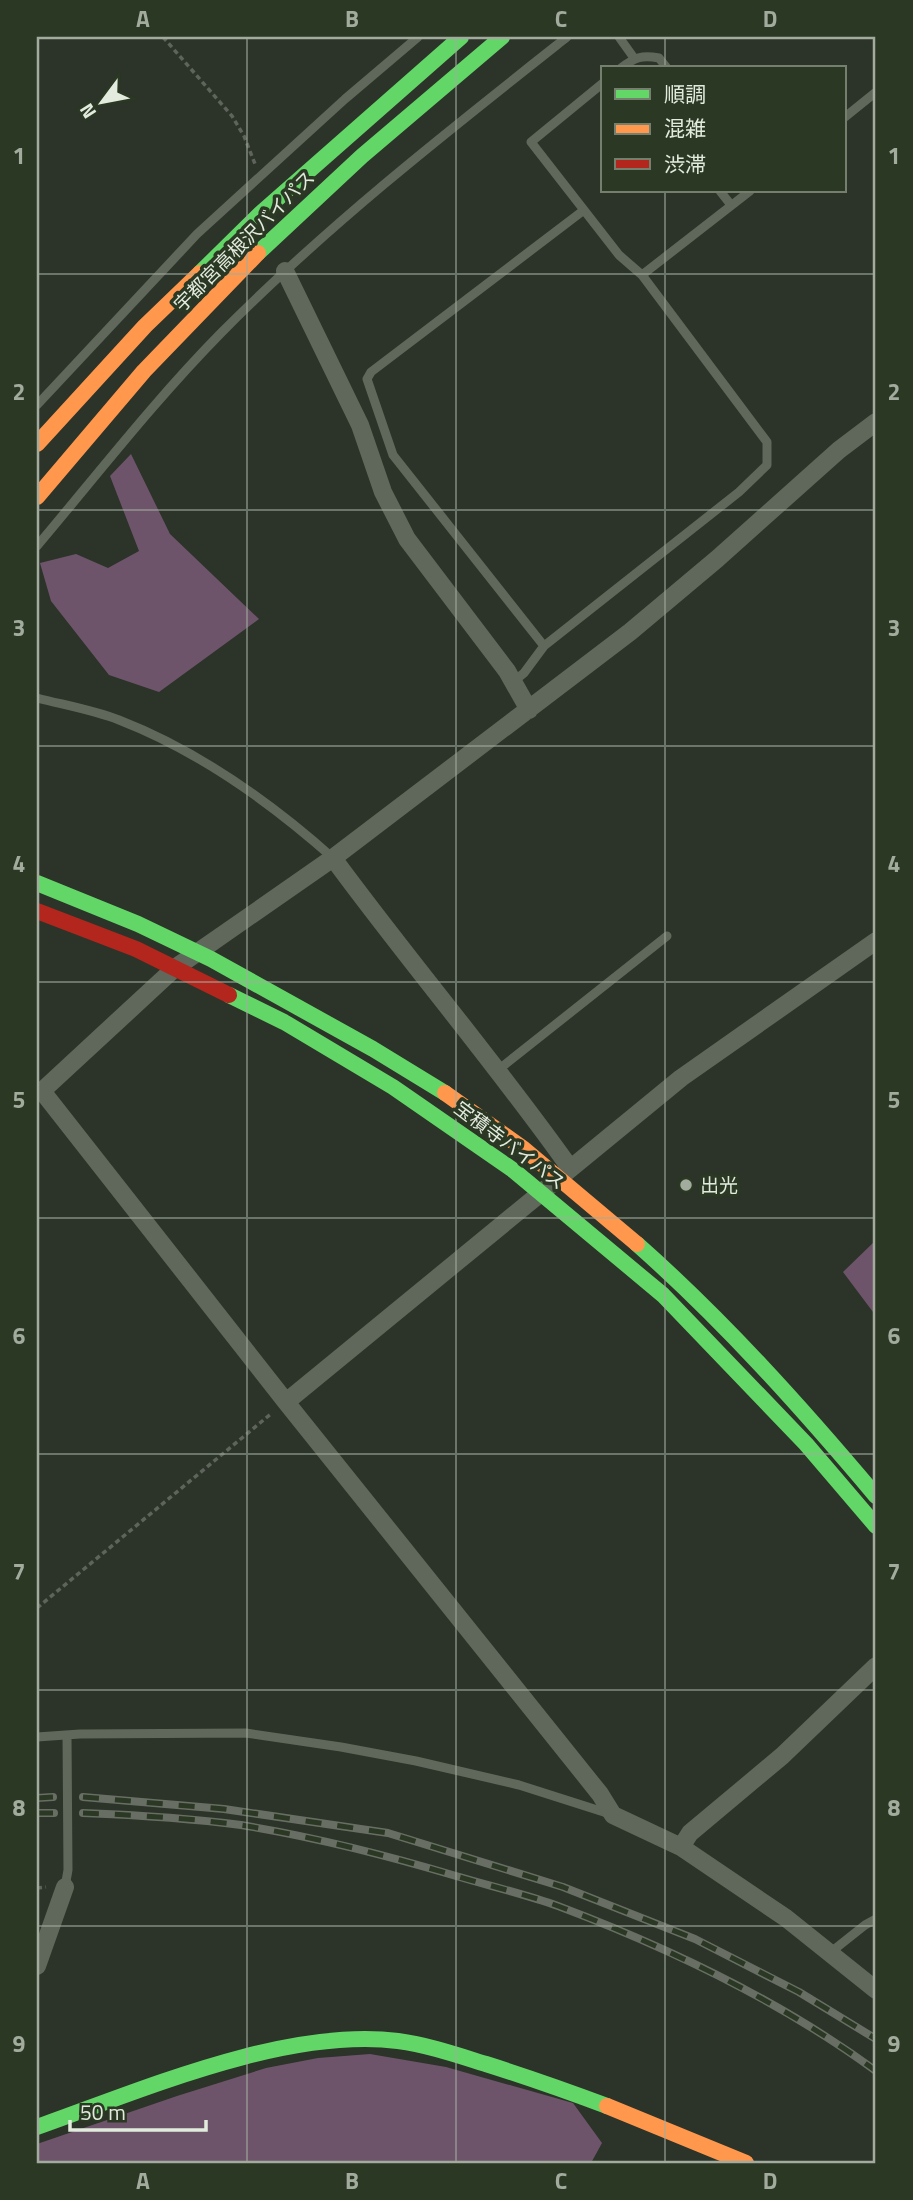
<svg xmlns="http://www.w3.org/2000/svg" width="913" height="2200" font-family="'Titillium Web','Noto Sans JP',sans-serif">
<rect width="100%" height="100%" fill="#2c3328"/>
<path fill="#6e546b" d="M131,454L170,534L259,619L159,692L109,675L51,601L40,563L76,554L108,568L139,551L110,476Z
M876,1240V1316L843,1272Z
M370,2054L446,2067L573,2103L602,2143L591,2163H37V2144L177,2096L266,2068L318,2058Z"/>
<g fill="none" stroke-linecap="round" stroke-linejoin="round">
<path stroke="#5e645b" stroke-width="3.5" stroke-dasharray="5 3.5" stroke-linecap="butt" d="M163,37L232,116L244,136L255,164
M37,1608L272,1413
M37,1888L46,1887"/>
<path stroke="#60675b" stroke-width="9" d="M619,37L634,58
M621,68C635,57 642,55 659,58L667,68
M845,117L876,92
M720,191L731,205
M642,275L750,191
M37,405L197,234L345,99L418,37
M37,546C97,475 155,400 221,333C328,225 448,131 567,37
M544,646L393,455L367,379L371,372L584,210
M513,682L524,673L544,646L739,492L767,465V442L642,275L619,255L531,142L603,83
M37,698C64,705 93,710 119,720C199,751 269,801 333,858
M498,1070L667,936
M37,1737L80,1734L246,1733L341,1747L416,1761L519,1785L610,1814
M65,1887L68,1870L67,1735
M831,1952L865,1925L876,1919"/>
<path stroke="#60675b" stroke-width="18" d="M285,271L360,425L383,492L407,539L507,671L529,710
M876,422L839,450L717,559L630,632L333,858L175,968L42,1091L286,1402L600,1794L613,1815L681,1847L786,1918L876,1990
M333,858C410,963 495,1062 570,1168
M286,1402L681,1078L876,941
M681,1847L690,1833L782,1756L876,1666
M37,1966L65,1887"/>
<path stroke="#63d668" stroke-width="16" d="M258,253L362,156L502,37
M200,273L261,213L461,37
M37,883L138,924L211,959L373,1049L445,1093
M229,995L284,1022L393,1087L513,1170L663,1295L806,1444L876,1526
M637,1244C724,1321 801,1407 876,1496
M37,2127C142,2090 286,2027 398,2041C428,2045 457,2055 486,2064C527,2077 567,2091 607,2106"/>
<path stroke="#ff974d" stroke-width="16" d="M37,444L145,326L200,273
M37,497L144,371L258,253
M445,1093L524,1149L637,1244
M607,2106L746,2163"/>
<path stroke="#b3261e" stroke-width="16" d="M37,911L136,949L229,995"/>
<defs>
<path id="rail" d="M83,1797L224,1809L388,1833L563,1887L695,1939L799,1992L876,2039
M37,1798L53,1797
M37,1813H54
M83,1813C135,1815 188,1818 241,1825C314,1837 386,1855 456,1876C490,1886 525,1894 558,1906C667,1947 782,2002 876,2071"/>
</defs>
<use href="#rail" stroke="#686e64" stroke-width="8"/>
<use href="#rail" stroke="#2b3823" stroke-width="5" stroke-dasharray="16" stroke-linecap="butt"/>
</g>
<path fill="none" stroke="#a2ab9e" stroke-width="2" stroke-opacity="0.55" d="M247,37V2163M456,37V2163M665,37V68M665,191V2163M37,274H876M37,510H876M37,746H876M37,982H876M37,1218H876M37,1454H876M37,1690H876M37,1926H876"/>
<circle fill="#a2ab9e" stroke="#2b3823" stroke-width="2.5" cx="686" cy="1185" r="7"/>
<g text-anchor="middle" stroke-width="7" stroke-linejoin="round" paint-order="stroke">
<g font-size="19" fill="#e2ebdd" stroke="#2b3823">
<text transform="translate(244 241) rotate(-45)" y="7">宇都宮高根沢バイパス</text>
<text transform="translate(510 1145) rotate(37)" y="7">宝積寺バイパス</text>
</g>
<g font-size="19" fill="#e2ebdd" stroke="#2b3823" text-anchor="start">
<text x="700" y="1192">出光</text>
</g>
</g>
<rect width="913" height="2200" fill="none" stroke="#2b3823" stroke-width="77"/>
<rect x="601" y="66" width="245" height="126" fill="#2b3823" stroke="#74806d" stroke-width="2"/>
<rect x="615" y="89" width="35" height="10" fill="#63d668" stroke="#74806d" stroke-width="2"/>
<text x="664" y="102" font-size="21" fill="#e2ebdd">順調</text>
<rect x="615" y="124" width="35" height="10" fill="#ff974d" stroke="#74806d" stroke-width="2"/>
<text x="664" y="136" font-size="21" fill="#e2ebdd">混雑</text>
<rect x="615" y="159" width="35" height="10" fill="#b3261e" stroke="#74806d" stroke-width="2"/>
<text x="664" y="172" font-size="21" fill="#e2ebdd">渋滞</text>
<g transform="translate(102 102) rotate(238)" stroke="#2b3823" stroke-width="5" paint-order="stroke">
<path d="M0-5L12 26L0 18L-12 26Z" fill="#e2ebdd"/>
<text y="-10" font-size="19" font-weight="bold" text-anchor="middle" fill="#e2ebdd">N</text>
</g>
<path d="M70 2120v10h136v-10" fill="none" stroke="#e2ebdd" stroke-width="3.5"/>
<text x="80" y="2120" font-size="21" fill="#e2ebdd" stroke="#2b3823" stroke-width="5" paint-order="stroke">50 m</text>
<rect x="38" y="38" width="836" height="2124" fill="none" stroke="#a2ab9e" stroke-width="2.5"/>
<g font-size="23" text-anchor="middle" font-weight="bold" fill="#a2ab9e">
<text x="143" y="27">A</text>
<text x="352" y="27">B</text>
<text x="561" y="27">C</text>
<text x="770" y="27">D</text>
<text x="19" y="164">1</text>
<text x="894" y="164">1</text>
<text x="19" y="400">2</text>
<text x="894" y="400">2</text>
<text x="19" y="636">3</text>
<text x="894" y="636">3</text>
<text x="19" y="872">4</text>
<text x="894" y="872">4</text>
<text x="19" y="1108">5</text>
<text x="894" y="1108">5</text>
<text x="19" y="1344">6</text>
<text x="894" y="1344">6</text>
<text x="19" y="1580">7</text>
<text x="894" y="1580">7</text>
<text x="19" y="1816">8</text>
<text x="894" y="1816">8</text>
<text x="19" y="2052">9</text>
<text x="894" y="2052">9</text>
<text x="143" y="2189">A</text>
<text x="352" y="2189">B</text>
<text x="561" y="2189">C</text>
<text x="770" y="2189">D</text>
</g>
</svg>
